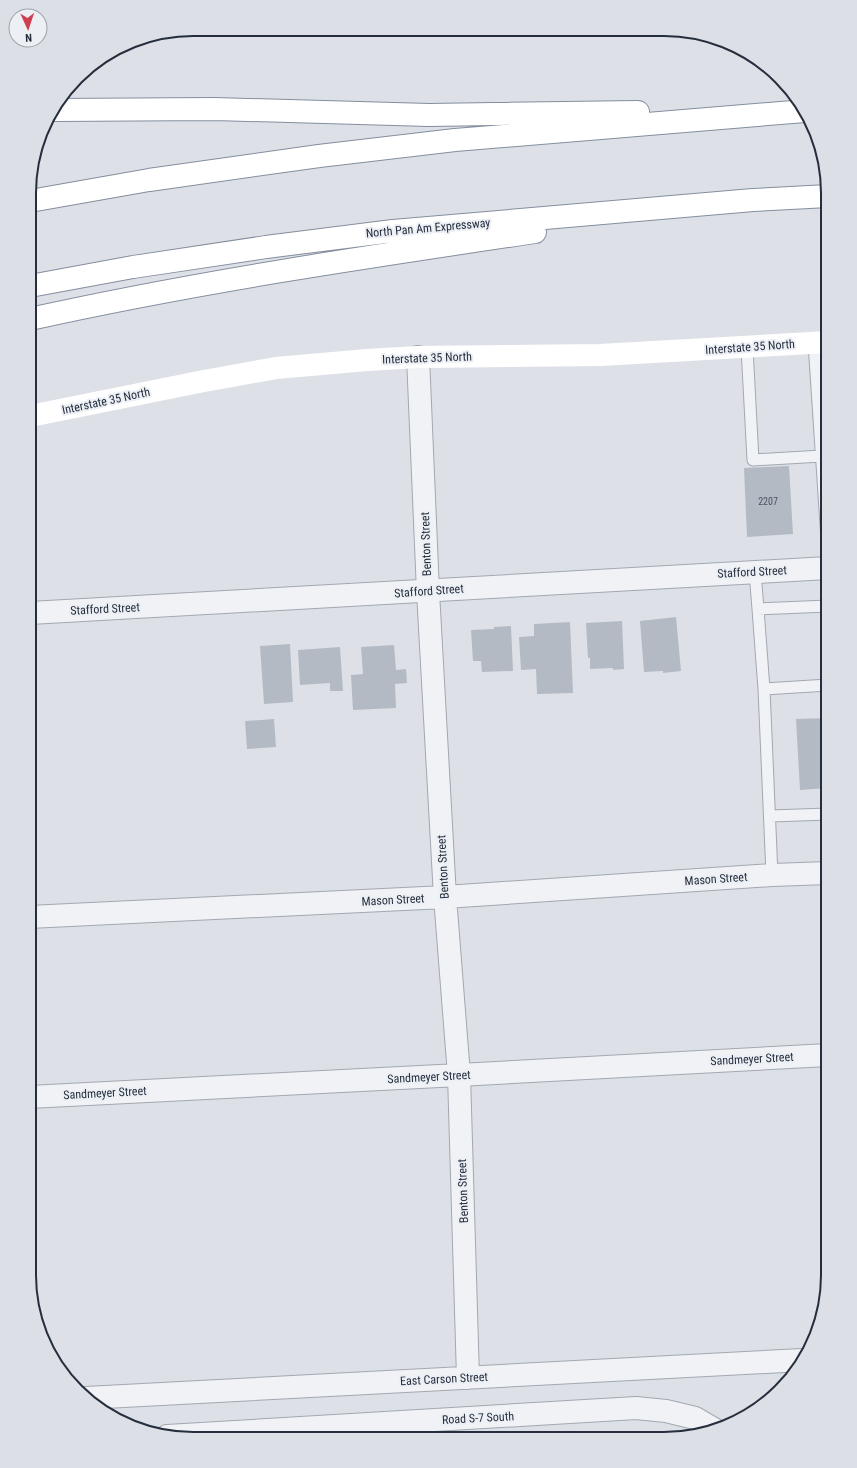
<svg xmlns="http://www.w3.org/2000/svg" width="857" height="1468" font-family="'Roboto Condensed',sans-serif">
<rect width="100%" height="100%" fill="#dde1e7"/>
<path fill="#b4bac4" d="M789,466L793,534L747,537L744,468Z
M676,617L681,671L663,673V671L644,672L640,621Z
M622,621L624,669L613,670V668L590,669V658H588L586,623Z
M570,622L573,693L537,694L536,669L521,670L519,637L534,636V624Z
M511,626L513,671L482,672L481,661H473L471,630L494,629V627Z
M290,644L293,702L264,704L260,646Z
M394,645L396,670L406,669L407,683L395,684L396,708L353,710L351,675L363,674L361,647Z
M340,647L343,691H330V683L300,685L298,650Z
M828,718V788L800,790L796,719Z
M274,719L276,747L247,749L245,721Z"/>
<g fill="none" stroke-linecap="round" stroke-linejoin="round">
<defs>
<path id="service" d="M814,343L828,555
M747,348L753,460L822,456
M755,572L758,609L828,606
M758,609L764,689L828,685
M764,689L772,875
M770,816L828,814"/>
<path id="minor" d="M418,357L428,592L445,897L459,1075L468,1378
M30,613C296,599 562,582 828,568
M29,917L445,897L772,875L828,873
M29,1097L459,1075L828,1055
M86,1398L802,1360
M167,1436L636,1408L666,1411L695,1418L714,1429"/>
<path id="motorway" d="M54,110L215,109L429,115L638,112
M30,201L149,180L319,156L455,140L805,111
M30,286L133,267L266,247L393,231L753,200L828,196
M30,319C197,282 366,257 535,232"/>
</defs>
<use href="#service" stroke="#a2a8b1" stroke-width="13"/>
<use href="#minor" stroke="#a2a8b1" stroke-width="24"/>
<use href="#motorway" stroke="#848e9e" stroke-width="24"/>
<use href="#service" stroke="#f0f2f5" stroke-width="11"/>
<use href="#minor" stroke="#f0f2f5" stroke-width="22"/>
<path stroke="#fff" stroke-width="22" d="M30,416L204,381L276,368L367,360L418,357L600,355L828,342"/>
<use href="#motorway" stroke="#fff" stroke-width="22"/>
</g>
<g text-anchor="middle" stroke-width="4" stroke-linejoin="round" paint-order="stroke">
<g font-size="10" fill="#4a5160">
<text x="768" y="505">2207</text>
</g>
<g font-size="12" fill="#262e3e" stroke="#ecf0f5">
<text transform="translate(428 228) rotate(-5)" y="4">North Pan Am Expressway</text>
<text transform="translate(750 347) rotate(-4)" y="4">Interstate 35 North</text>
<text transform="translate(427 358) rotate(-2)" y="4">Interstate 35 North</text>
<text transform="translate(106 401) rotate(-12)" y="4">Interstate 35 North</text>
<text transform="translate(426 544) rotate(-92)" y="4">Benton Street</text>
<text transform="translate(752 572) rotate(-3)" y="4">Stafford Street</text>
<text transform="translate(429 591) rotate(-4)" y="4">Stafford Street</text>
<text transform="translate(105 609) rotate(-3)" y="4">Stafford Street</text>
<text transform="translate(443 867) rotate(-93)" y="4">Benton Street</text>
<text transform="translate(716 879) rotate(-4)" y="4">Mason Street</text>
<text transform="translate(393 900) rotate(-3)" y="4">Mason Street</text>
<text transform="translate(752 1059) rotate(-3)" y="4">Sandmeyer Street</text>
<text transform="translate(429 1077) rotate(-3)" y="4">Sandmeyer Street</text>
<text transform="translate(105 1093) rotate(-3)" y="4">Sandmeyer Street</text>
<text transform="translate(463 1191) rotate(-92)" y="4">Benton Street</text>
<text transform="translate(444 1379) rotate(-3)" y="4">East Carson Street</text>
<text transform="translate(478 1418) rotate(-3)" y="4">Road S-7 South</text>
</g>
</g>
<path d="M0 0H857V1468H0ZM193 36H664A157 157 0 0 1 821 193V1275A157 157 0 0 1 664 1432H193A157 157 0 0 1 36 1275V193A157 157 0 0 1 193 36Z" fill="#dce0e6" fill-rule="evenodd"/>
<path fill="none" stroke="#262e3e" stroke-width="2" d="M193 36H664A157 157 0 0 1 821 193V1275A157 157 0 0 1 664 1432H193A157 157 0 0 1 36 1275V193A157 157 0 0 1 193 36Z"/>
<g transform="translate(28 28) rotate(177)"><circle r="19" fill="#ecf0f5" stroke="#9da2ac"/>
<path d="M0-3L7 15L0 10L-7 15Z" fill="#cf3f51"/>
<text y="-6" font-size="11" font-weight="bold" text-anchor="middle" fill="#262e3e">N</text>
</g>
</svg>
